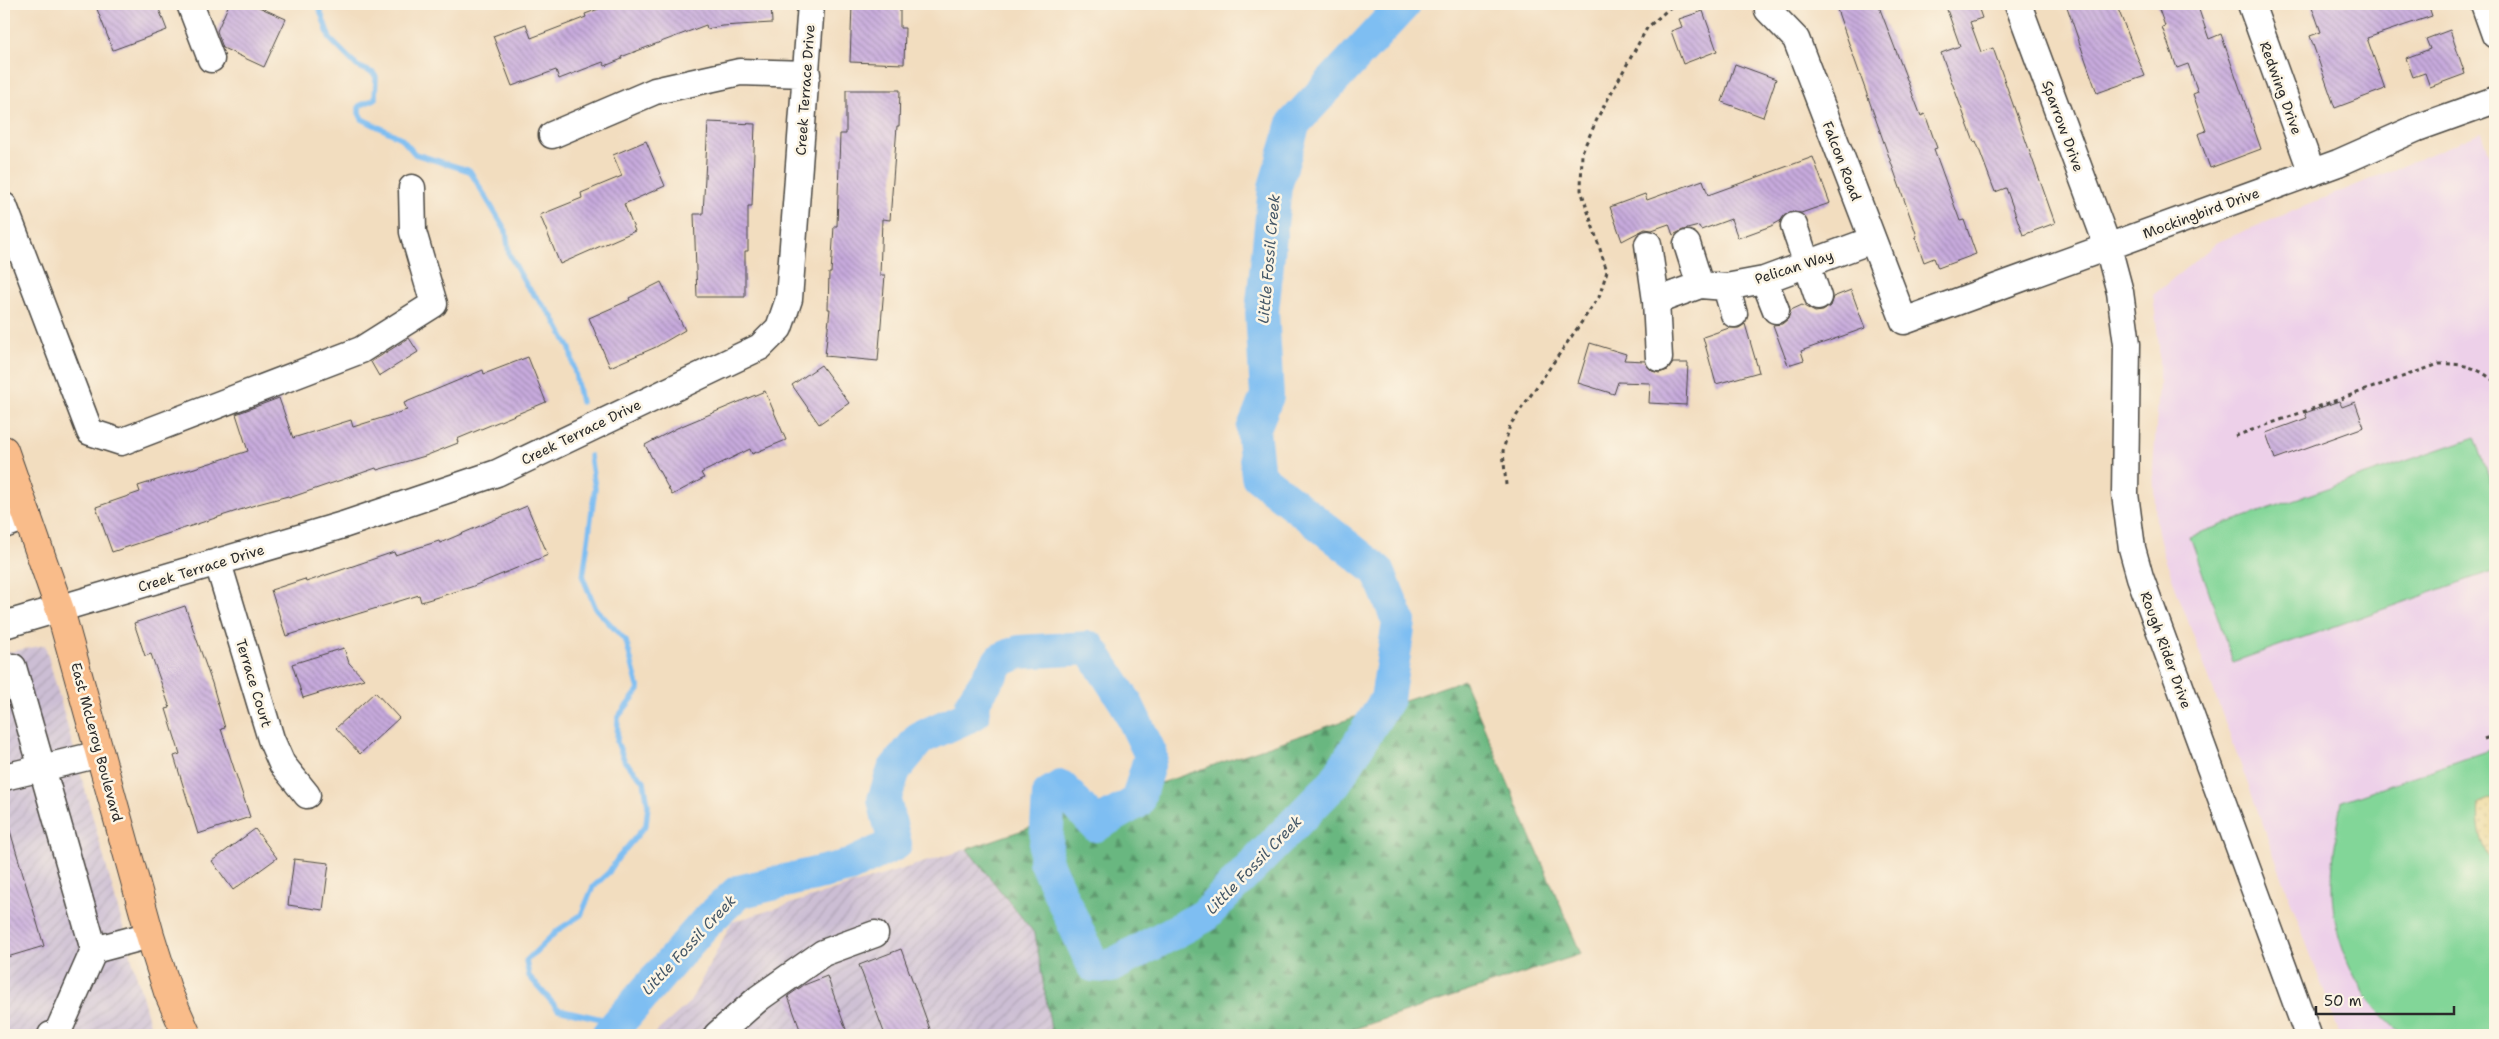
<svg xmlns="http://www.w3.org/2000/svg" width="2499" height="1039" font-family="'Shantell Sans',sans-serif">
<defs>
<pattern id="industrial-furrows" width="10" height="10" patternUnits="userSpaceOnUse" patternTransform="scale(1.25)"><rect width="10" height="10" fill="#ccbed4"/><path d="M-1 1l2-2M0 10L10 0M9 11l2-2" fill="none" stroke="#afa3b6"/></pattern>
<pattern id="forest-firs" width="22" height="20" patternUnits="userSpaceOnUse" patternTransform="scale(1.25)"><rect width="22" height="20" fill="#69b780"/><path d="M5 1l3.5 6h-7zM16 11l3.5 6h-7z" fill="#579569"/></pattern>
<pattern id="sand-dots" width="8" height="8" patternUnits="userSpaceOnUse" patternTransform="scale(1.25)"><rect width="8" height="8" fill="#eeda9e"/><path d="M2 2h.1M6 6h.1" fill="none" stroke="#cb8" stroke-width="1.8" stroke-linecap="round"/></pattern>
<pattern id="building-back-hatch" width="6" height="6" patternUnits="userSpaceOnUse" patternTransform="scale(1.25)"><rect width="6" height="6" fill="#c7aadd"/><path d="M-1 5l2 2M0 0l6 6M5-1l2 2" fill="none" stroke="#a28bb3"/></pattern>
</defs>
<rect width="100%" height="100%" fill="#fcf5e5"/>
<filter id="ink" filterUnits="userSpaceOnUse"><feTurbulence type="fractalNoise" baseFrequency=".02" numOctaves="2"/><feDisplacementMap in="SourceGraphic" scale="10" xChannelSelector="R" yChannelSelector="G"/><feConvolveMatrix kernelMatrix="1 2 1 2 8 2 1 2 1" color-interpolation-filters="sRGB"/></filter>
<filter id="wash" filterUnits="userSpaceOnUse"><feTurbulence type="fractalNoise" baseFrequency=".0096" numOctaves="4" result="noise"/><feDisplacementMap in="SourceGraphic" scale="20" xChannelSelector="R" yChannelSelector="G"/><feGaussianBlur stdDeviation="1.12" result="paint"/><feColorMatrix in="noise" values="0 0 0 0 0 0 0 0 0 0 0 0 0 0 0 0 0 1.4 0 .05"/><feComposite in="paint" operator="in"/></filter>
<g filter="url(#wash)">
<rect width="100%" height="100%" fill="#f2ddbf"/>
<path fill="#edd0e9" d="M2482,133L2495,170V1035H2340L2163,553L2156,523L2153,469L2159,385V346L2153,295L2218,242Z"/>
<path fill="url(#industrial-furrows)" d="M45,645L153,1035H4V653Z
M967,849L1035,934L1052,1035H653L690,1002L732,922Z"/>
<path fill="#82d698" stroke="#568062" d="M2475,437L2495,494V570L2233,662L2190,536Z
M2495,748V1035H2404C2360,1003 2334,946 2332,892C2331,862 2337,831 2342,801Z"/>
<path fill="url(#forest-firs)" stroke="#4a7156" d="M1464,680L1581,954L1336,1035H1052L1035,934L967,849Z"/>
<path fill="url(#sand-dots)" stroke="#8c8264" d="M2495,797V866C2481,846 2477,827 2479,803Z"/>
<g fill="none" stroke-linecap="round" stroke-linejoin="round">
<path stroke="#7ebef2" stroke-width="5.5" d="M318,4L330,39L357,66L373,73L376,77L375,99L359,106V113L362,119L401,138L415,154L470,171L506,231L509,254L527,286L553,317L570,349L581,402
M590,456L595,488L583,578L596,609L626,641L639,690L618,717L617,742L625,762L644,781L648,805L646,825L618,858L609,872L593,887L581,915L558,930L526,961L529,976L558,1009L619,1023"/>
<path stroke="#7ebef2" stroke-width="34" d="M608,1035L705,923L738,892L849,866L895,844L884,800L894,770L920,738L973,714L972,703L1000,660L1019,652L1090,648L1126,703L1151,755L1137,802L1096,825L1061,787L1049,794L1045,861L1093,965L1111,966L1204,916L1335,782L1387,699L1399,622L1378,571L1258,476L1253,430L1267,396L1262,312L1275,187L1294,123L1404,4"/>
</g>
<g id="blocks">
<path fill="url(#building-back-hatch)" d="M95,4H157L167,30L113,50Z
M229,4H252L286,19L264,67L223,48L217,31Z
M612,4H771L772,23L722,26L707,29L706,25L621,57L622,59L605,66L603,62L559,79L556,70L512,86L493,36L526,24L531,38L586,17L585,14Z
M852,4H900V28H905L904,64L850,62Z
M1835,4H1878L1921,116L1925,114L1937,148L1934,149L1960,221L1964,220L1976,254L1938,268L1934,258L1924,262L1915,237L1917,236Z
M1945,4H1977L1982,18L1970,22L1981,52L1993,48L2055,223L2023,235L2006,188L1995,192L1976,141L1974,142L1941,53L1960,46Z
M2066,4H2116L2145,76L2097,93Z
M2157,4H2197L2209,39L2221,34L2261,149L2210,168L2198,134L2206,131L2193,94L2198,92L2188,64L2177,68L2162,27L2165,26Z
M2311,4H2428L2432,16L2367,38L2385,89L2335,108L2310,36L2321,32Z
M1703,11L1717,51L1683,64L1671,31L1682,27L1679,19Z
M2450,30L2465,74L2430,87L2425,73L2413,77L2406,58L2430,49L2426,39Z
M1735,64L1776,79L1763,117L1722,102Z
M846,90H900L899,126H897L890,220L882,219L880,275H885L878,361L825,356L830,309H828L829,273H831L834,226H837L840,134H846Z
M708,122L755,124L752,206H748V251H745V297H697L694,214H703Z
M646,141L665,186L624,204L635,231L560,264L540,215L582,198L581,193L622,176L613,155Z
M1813,157L1830,203L1801,213L1789,212L1780,221L1771,226L1738,238L1731,219L1701,230L1699,226L1683,230L1673,235L1669,224L1652,230L1645,229L1622,241L1610,207L1645,194L1647,200L1703,180L1708,195Z
M661,282L685,330L656,347L610,367L589,318L630,300L629,298Z
M1851,290L1865,328L1801,351L1804,360L1788,365L1773,325L1782,324L1788,319L1791,310L1802,305L1815,312L1823,311L1830,306L1833,297Z
M1745,324L1759,372L1716,384L1703,337L1729,328H1739Z
M409,338L418,352L379,376L371,362Z
M1590,343L1626,354L1624,360L1645,361L1652,371L1659,373L1668,370L1673,363H1688L1686,405L1649,403L1650,383L1618,382L1614,394L1578,383Z
M528,357L546,402L457,439L458,443L425,456L377,470L376,468L289,498L288,496L258,504L112,552L96,507L140,492L138,486L248,451L236,414L279,398L293,438L351,420L353,427L407,410L404,403L483,370L484,374Z
M821,365L849,403L819,424L792,385Z
M765,391L786,440L752,454L750,449L701,473L704,478L672,495L645,445L677,428Z
M2339,401L2342,407L2355,402L2364,427L2275,459L2266,433L2307,418L2305,413Z
M527,506L548,555L471,587L421,602L419,595L286,636L271,590L305,579L306,582L394,552L395,555L439,541L440,543Z
M185,606L212,683L225,728L221,729L250,817L198,834L174,756L180,754L166,709L170,708L151,654L145,656L134,623Z
M344,648L349,663L364,679L303,698L292,664Z
M375,692L399,718L360,754L336,728Z
M4,824H8L44,946L4,958Z
M255,829L277,858L233,890L212,861Z
M294,859L329,863L323,910L288,905Z
M901,949L930,1029L915,1035H885L859,965Z
M827,976L848,1035H802L788,996L804,985Z"/>
</g>
</g>
<g filter="url(#ink)">
<use href="#blocks" fill-opacity="0" stroke="#494641" stroke-width="1"/>
<g fill="none" stroke-linecap="round" stroke-linejoin="round">
<defs>
<path id="minor" d="M190,4L211,59
M2018,4L2108,247L2120,292L2127,344L2125,494L2132,548L2140,577L2308,1035
M2251,4L2312,173
M2484,4L2495,35
M1768,10L1796,39L1904,321L2338,163L2417,128L2495,100
M552,135L655,91L740,72L807,74
M4,206L90,432L121,442L361,350L434,304L413,232L412,188
M1794,226L1818,297
M1648,244L1656,301L1659,358
M1687,244L1700,285
M1764,280L1776,310
M1726,287L1734,314
M1656,301L1700,285L1726,287L1764,280L1872,240
M4,525L28,516
M218,563L271,739L282,764L307,795
M4,625L343,525L497,473L760,347L779,328L789,299L811,4
M100,754L42,768L94,950L150,935
M4,777L42,768L13,667
M51,1035L57,1034L94,950
M717,1035L759,998L823,953L875,934"/>
<path id="major" d="M4,450L60,610L150,935L168,992L187,1035"/>
</defs>
<use href="#minor" stroke="#494641" stroke-width="29"/>
<use href="#major" stroke="#494641" stroke-width="30"/>
<path stroke="#494641" stroke-width="3" stroke-dasharray="4 4" stroke-linecap="butt" d="M2235,436L2439,364C2462,363 2478,367 2495,382
M1506,485L1503,451L1510,425L1599,297L1607,271L1581,190L1582,152L1599,115L1647,28L1674,4
M2484,739L2495,735"/>
<use href="#minor" stroke="#fff" stroke-width="26"/>
<use href="#major" stroke="#f9bc8a" stroke-width="28"/>
</g>
</g>
<g text-anchor="middle" stroke-width="5" stroke-linejoin="round" paint-order="stroke">
<g font-size="14" fill="#2b2b2b" stroke="#fcf5e5">
<text transform="translate(2281 88) rotate(70)" y="5">Redwing Drive</text>
<text transform="translate(805 90) rotate(-86)" y="5">Creek Terrace Drive</text>
<text transform="translate(2063 126) rotate(70)" y="5">Sparrow Drive</text>
<text transform="translate(1842 161) rotate(69)" y="5">Falcon Road</text>
<text transform="translate(2201 213) rotate(-20)" y="5">Mockingbird Drive</text>
<text transform="translate(1794 267) rotate(-18)" y="5">Pelican Way</text>
<text transform="translate(581 432) rotate(-26)" y="5">Creek Terrace Drive</text>
<text transform="translate(201 568) rotate(-17)" y="5">Creek Terrace Drive</text>
<text transform="translate(2166 650) rotate(70)" y="5">Rough Rider Drive</text>
<text transform="translate(254 683) rotate(73)" y="5">Terrace Court</text>
<text transform="translate(97 742) rotate(75)" y="5">East McLeroy Boulevard</text>
</g>
<g font-size="15" font-style="italic" fill="#445767" stroke="#fcf5e5">
<text transform="translate(1269 259) rotate(-85)" y="5">Little Fossil Creek</text>
<text transform="translate(1254 865) rotate(-46)" y="5">Little Fossil Creek</text>
<text transform="translate(689 945) rotate(-47)" y="5">Little Fossil Creek</text>
</g>
</g>
<rect width="2499" height="1039" fill="none" stroke="#fcf5e5" stroke-width="20"/>
<path d="M2316 1006v8h138v-8" fill="none" stroke="#2b2b2b" stroke-width="2.5"/>
<text x="2324" y="1006" font-size="15" fill="#2b2b2b" stroke="#fcf5e5" stroke-width="4" paint-order="stroke">50 m</text>
</svg>
